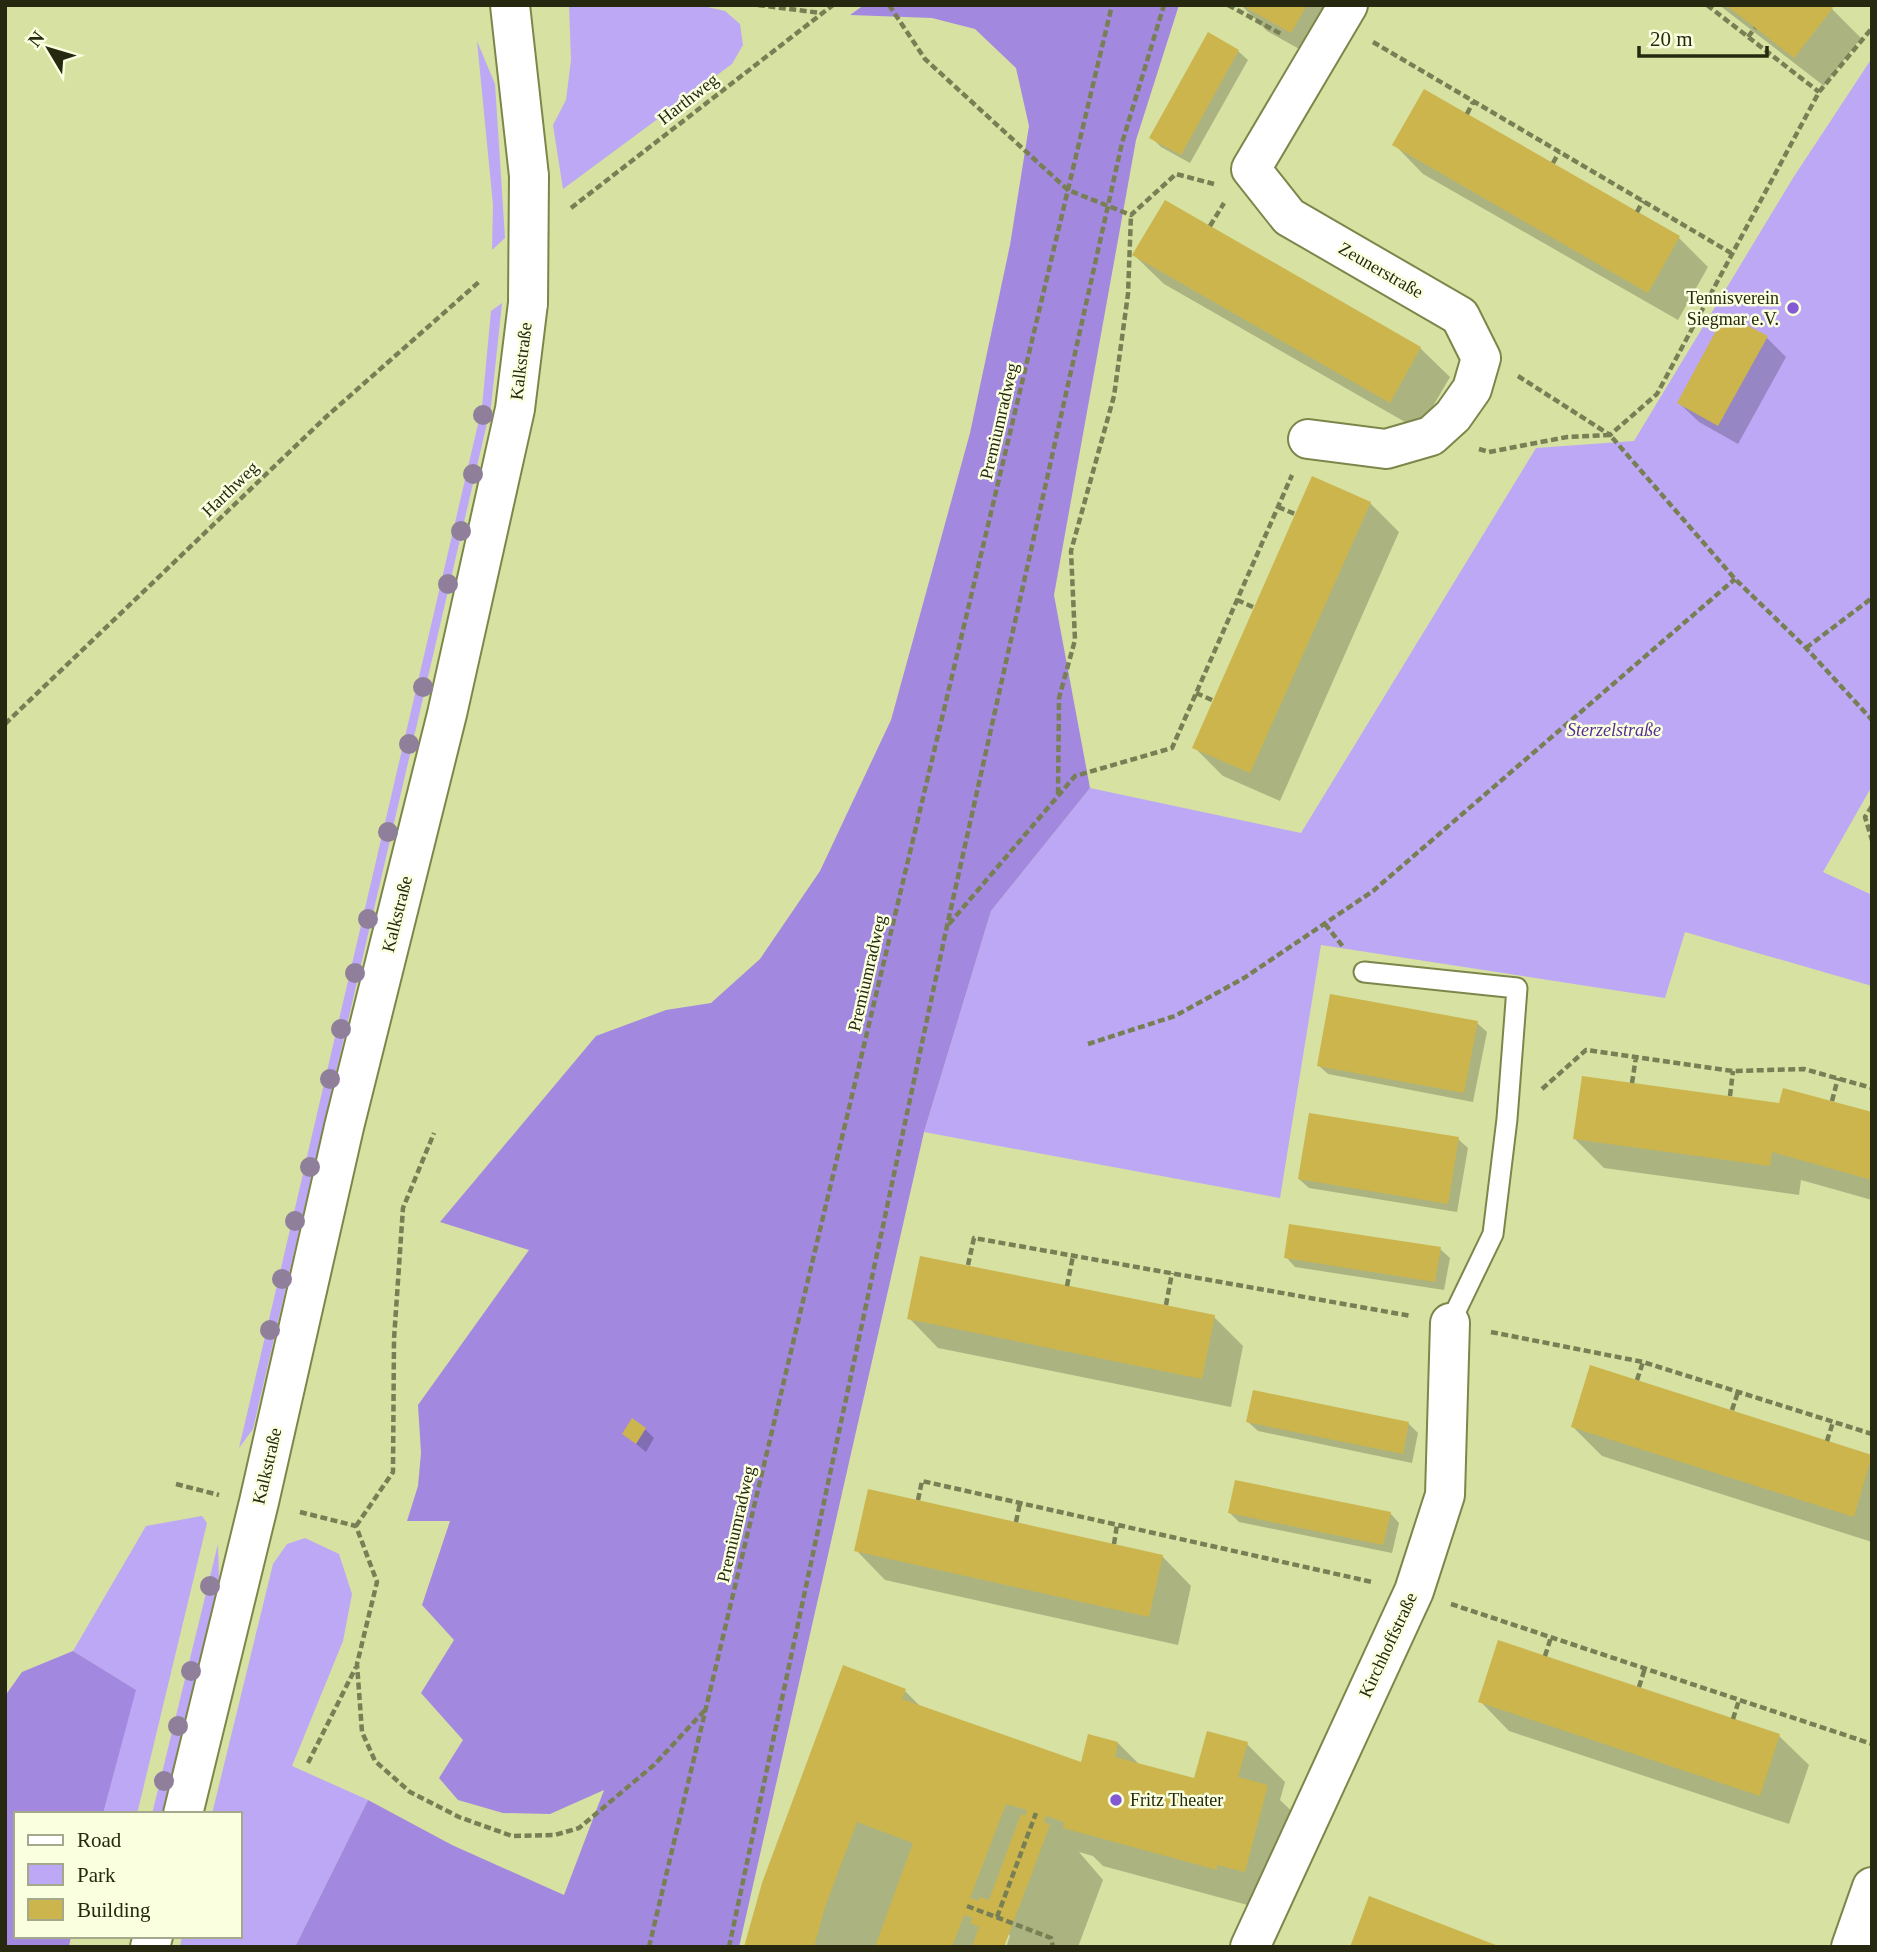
<svg xmlns="http://www.w3.org/2000/svg" width="1877" height="1952" font-family="'Times New Roman',serif">
<rect width="100%" height="100%" fill="#d6e1a2"/>
<path fill="#bda8f5" d="M569,5H698L725,11L740,24L743,45L732,64L563,189L553,125L566,100L571,60Z
M477,41L495,84L505,238L492,250L493,205Z
M1872,58V786L1823,872L1872,895V986L1685,932L1665,998L1321,945L1280,1198L924,1132L991,911L1090,788L1301,833L1536,448L1634,441L1793,178Z
M502,303L491,406L253,1429L239,1448L482,407L491,311Z
M202,1516L207,1523L137,1814H103L135,1690L73,1651L146,1526Z
M305,1538L339,1554L352,1594L343,1641L292,1766L368,1800L295,1947H180L182,1936H240V1814H212L273,1564L287,1544Z
M218,1544L219,1580L162,1814H152Z"/>
<path fill="#a289df" d="M864,5H1179L1136,140L1054,595L1090,788L991,911L924,1132L739,1947H295L368,1800L452,1845L564,1895L604,1790L550,1814L503,1813L458,1800L439,1778L463,1740L421,1693L454,1640L422,1605L450,1521H407L418,1486L421,1453L418,1405L529,1250L440,1222L596,1036L666,1010L711,1003L760,959L820,871L891,720L970,433L1010,245L1029,126L1016,68L975,29L932,18L850,15Z
M73,1651L136,1690L103,1814H16V1936H71L69,1947H5V1696L22,1672Z"/>
<path fill="#0003" d="M1241,5H1351L1321,61L1267,31Z
M1719,5H1828L1861,38L1824,86Z
M1209,34L1238,51L1248,60L1190,163L1161,147L1152,138Z
M1394,144L1679,238L1708,267L1678,320L1423,174Z
M1165,203L1420,348L1450,377L1419,430L1164,284L1134,255Z
M1767,338L1786,357L1738,444L1699,422L1679,403Z
M1370,503L1399,532L1280,801L1223,776L1194,747Z
M1477,1023L1487,1032L1473,1102L1328,1074L1318,1065Z
M1780,1105L1872,1114V1200L1801,1180L1799,1195L1604,1168L1575,1139Z
M1458,1139L1468,1148L1457,1212L1309,1188L1299,1179Z
M1440,1249L1450,1258L1444,1290L1295,1267L1286,1257Z
M1214,1317L1243,1346L1231,1407L938,1348L909,1318Z
M1591,1368L1872,1457V1542L1602,1456L1573,1427Z
M1248,1422L1409,1424L1418,1433L1412,1463L1258,1431Z
M645,1429L654,1438L646,1452L624,1434Z
M1230,1513H1390L1399,1523L1392,1553L1239,1522Z
M856,1550L1162,1556L1191,1586L1178,1645L885,1580Z
M844,1668L905,1691L922,1708L1082,1764L1118,1743L1140,1765L1195,1780L1247,1744L1285,1782L1280,1800L1306,1825L1255,1907L1103,1866L1093,1856L1079,1852L1103,1880L1078,1947H1006L1010,1936L1008,1933L1003,1947H746Z
M1480,1701L1779,1736L1809,1765L1789,1824L1509,1731Z"/>
<path fill="#ccb54d" fill-rule="evenodd" d="M1241,5H1307L1291,33Z
M1726,5H1830L1833,8L1794,58Z
M1208,32L1239,50L1181,155L1149,138Z
M1424,89L1680,236L1648,293L1392,145Z
M1165,200L1421,347L1390,403L1132,255Z
M1725,314L1768,336L1718,426L1677,403Z
M1312,476L1371,502L1250,773L1192,748Z
M1330,994L1478,1021L1464,1093L1317,1066Z
M1582,1076L1779,1103L1783,1088L1872,1112V1180L1772,1152L1770,1166L1573,1139Z
M1309,1113L1459,1137L1448,1204L1298,1179Z
M1289,1224L1441,1247L1435,1282L1284,1258Z
M920,1256L1215,1315L1202,1379L907,1319Z
M1590,1365L1872,1455L1854,1517L1571,1427Z
M1253,1390L1409,1422L1403,1454L1246,1422Z
M632,1418L646,1428L636,1444L622,1434Z
M1235,1480L1391,1512L1383,1545L1228,1513Z
M868,1489L1163,1555L1149,1617L854,1551Z
M1498,1640L1780,1734L1760,1796L1478,1702Z
M843,1665L906,1689L902,1699L1081,1762L1088,1734L1118,1742L1115,1757L1194,1778L1207,1731L1248,1742L1238,1777L1268,1785L1245,1872L1217,1865V1870L1063,1828L1064,1822L1046,1816L1044,1822L1050,1825L1004,1947H972L979,1927L970,1923L973,1918L964,1915L952,1947H875L913,1843L857,1822L825,1907L814,1947H744L762,1883ZM1006,1804L1027,1810L1025,1816L1021,1814L989,1900L980,1897L978,1901L970,1898Z
M1369,1896L1501,1947H1350Z"/>
<g fill="none" stroke-linecap="round" stroke-linejoin="round">
<defs>
<path id="service" d="M1364,972L1517,988L1507,1119L1493,1234L1450,1323"/>
<path id="minor" d="M1308,439L1386,449L1431,436L1453,416L1472,389L1481,358L1460,316L1289,217L1251,169L1348,5
M1250,1947L1414,1591L1445,1495L1450,1323
M1851,1947L1872,1887"/>
<path id="secondary" d="M510,5L529,176
M183,1814L259,1502L344,1127L447,714L515,409L528,303
M150,1947L153,1936"/>
</defs>
<use href="#service" stroke="#7d864a" stroke-width="23"/>
<use href="#minor" stroke="#7d864a" stroke-width="42"/>
<use href="#secondary" stroke="#7d864a" stroke-width="42"/>
<path stroke="#787f54" stroke-width="4.5" stroke-dasharray="7 3.5" stroke-linecap="butt" d="M758,5L821,13
M889,5L925,59L1068,190L1131,215L1176,174L1214,184
M1228,5L1283,35
M1707,5L1819,92
M1748,37L1755,28
M1373,42L1731,253
M1467,114L1473,102
M1553,163L1559,152
M571,208L833,5
M1637,212L1643,201
M1210,226L1224,203
M1518,376L1610,435L1657,394L1819,92L1872,28
M1479,449L1489,452L1567,437L1610,435L1735,579L1806,648L1872,720
M1278,507L1295,514
M1237,600L1253,607
M1806,648L1872,598
M1196,693L1212,700
M5,724L327,416L480,281
M1058,794L1059,698L1075,640L1071,551L1114,396L1128,294L1131,215
M1872,806L1865,817L1872,840
M949,924L1075,776L1172,748L1292,475
M1325,924L1344,948
M1088,1044L1175,1016L1244,978L1373,891L1735,579
M1632,1083L1636,1057
M1542,1089L1586,1050L1733,1071L1804,1069L1872,1088
M1730,1096L1733,1071
M1832,1101L1838,1078
M968,1265L974,1238L1411,1316
M1067,1286L1073,1256
M1166,1305L1172,1273
M1491,1332L1643,1362L1872,1434
M1637,1380L1643,1362
M1732,1410L1738,1392
M1827,1441L1833,1422
M176,1484L219,1495
M918,1500L922,1481L1372,1582
M300,1512L356,1526L377,1582L357,1664L362,1732L375,1761L410,1792L459,1817L512,1836L555,1835L579,1828L654,1765L705,1710
M1016,1522L1020,1503
M356,1526L393,1472L394,1339L403,1208L434,1133
M1114,1544L1117,1525
M1451,1604L1872,1744
M1545,1656L1551,1637
M1639,1687L1645,1668
M1733,1719L1739,1700
M308,1763L356,1667
M967,1906L1051,1938L1053,1947
M997,1917L1036,1813
M649,1947L1112,5
M729,1947L947,926L1122,143L1164,5"/>
<use href="#service" stroke="#fff" stroke-width="19"/>
<use href="#minor" stroke="#fff" stroke-width="38"/>
<use href="#secondary" stroke="#fff" stroke-width="38"/>
<defs>
<path id="secondary-bridge" d="M528,303L529,176"/>
</defs>
<use href="#secondary-bridge" stroke="#7d864a" stroke-width="42" stroke-linecap="butt"/>
<use href="#secondary-bridge" stroke="#fff" stroke-width="38"/>
</g>
<g fill="#8f7f9a">
<circle cx="483" cy="415" r="10"/>
<circle cx="473" cy="474" r="10"/>
<circle cx="461" cy="531" r="10"/>
<circle cx="448" cy="584" r="10"/>
<circle cx="423" cy="687" r="10"/>
<circle cx="409" cy="744" r="10"/>
<circle cx="388" cy="832" r="10"/>
<circle cx="368" cy="919" r="10"/>
<circle cx="355" cy="973" r="10"/>
<circle cx="341" cy="1029" r="10"/>
<circle cx="330" cy="1079" r="10"/>
<circle cx="310" cy="1167" r="10"/>
<circle cx="295" cy="1221" r="10"/>
<circle cx="282" cy="1279" r="10"/>
<circle cx="270" cy="1330" r="10"/>
<circle cx="210" cy="1586" r="10"/>
<circle cx="191" cy="1671" r="10"/>
<circle cx="178" cy="1726" r="10"/>
<circle cx="164" cy="1781" r="10"/>
</g>
<g fill="#845ad4" stroke="#f9ffdf" stroke-width="2.5">
<circle cx="1793" cy="308" r="7"/>
<circle cx="1116" cy="1800" r="7"/>
</g>
<g text-anchor="middle" stroke-width="5" stroke-linejoin="round" paint-order="stroke">
<g font-size="18" fill="#262910" stroke="#f9ffdf">
<text transform="translate(688 99) rotate(-38)" y="6">Harthweg</text>
<text transform="translate(1381 270) rotate(30)" y="6">Zeunerstraße</text>
<text transform="translate(521 361) rotate(-83)" y="6">Kalkstraße</text>
<text transform="translate(999 421) rotate(-77)" y="6">Premiumradweg</text>
<text transform="translate(230 489) rotate(-44)" y="6">Harthweg</text>
<text transform="translate(397 914) rotate(-76)" y="6">Kalkstraße</text>
<text transform="translate(867 973) rotate(-77)" y="6">Premiumradweg</text>
<text transform="translate(267 1466) rotate(-77)" y="6">Kalkstraße</text>
<text transform="translate(736 1524) rotate(-77)" y="6">Premiumradweg</text>
<text transform="translate(1388 1645) rotate(-65)" y="6">Kirchhoffstraße</text>
</g>
<g font-size="18" fill="#262910" stroke="#f9ffdf" text-anchor="end">
<text x="1779" y="304">Tennisverein<tspan x="1779" dy="21">Siegmar e.V.</tspan></text>
<text x="1130" y="1806" text-anchor="start">Fritz Theater</text>
</g>
<g font-size="18" font-style="italic" fill="#552f93" stroke="#f9ffdf">
<text x="1614" y="736">Sterzelstraße</text>
</g>
</g>
<rect width="1877" height="1952" fill="none" stroke="#262910" stroke-width="14"/>
<rect x="14" y="1812" width="228" height="126" fill="#f9ffdf" stroke="#a5a98c" stroke-width="2"/>
<rect x="28" y="1835" width="35" height="10" fill="#ffffff" stroke="#a5a98c" stroke-width="2"/>
<text x="77" y="1847" font-size="21" fill="#262910">Road</text>
<rect x="28" y="1864" width="35" height="21" fill="#bda8f5" stroke="#a5a98c" stroke-width="2"/>
<text x="77" y="1882" font-size="21" fill="#262910">Park</text>
<rect x="28" y="1899" width="35" height="21" fill="#ccb54d" stroke="#a5a98c" stroke-width="2"/>
<text x="77" y="1917" font-size="21" fill="#262910">Building</text>
<g transform="translate(49 49) rotate(308)" stroke="#f9ffdf" stroke-width="5" paint-order="stroke">
<path d="M0-5L12 26L0 18L-12 26Z" fill="#262910"/>
<text y="-10" font-size="19" font-weight="bold" text-anchor="middle" fill="#262910">N</text>
</g>
<path d="M1639 46v10h128v-10" fill="none" stroke="#262910" stroke-width="3.5"/>
<text x="1650" y="46" font-size="21" fill="#262910" stroke="#f9ffdf" stroke-width="5" paint-order="stroke">20 m</text>
</svg>
